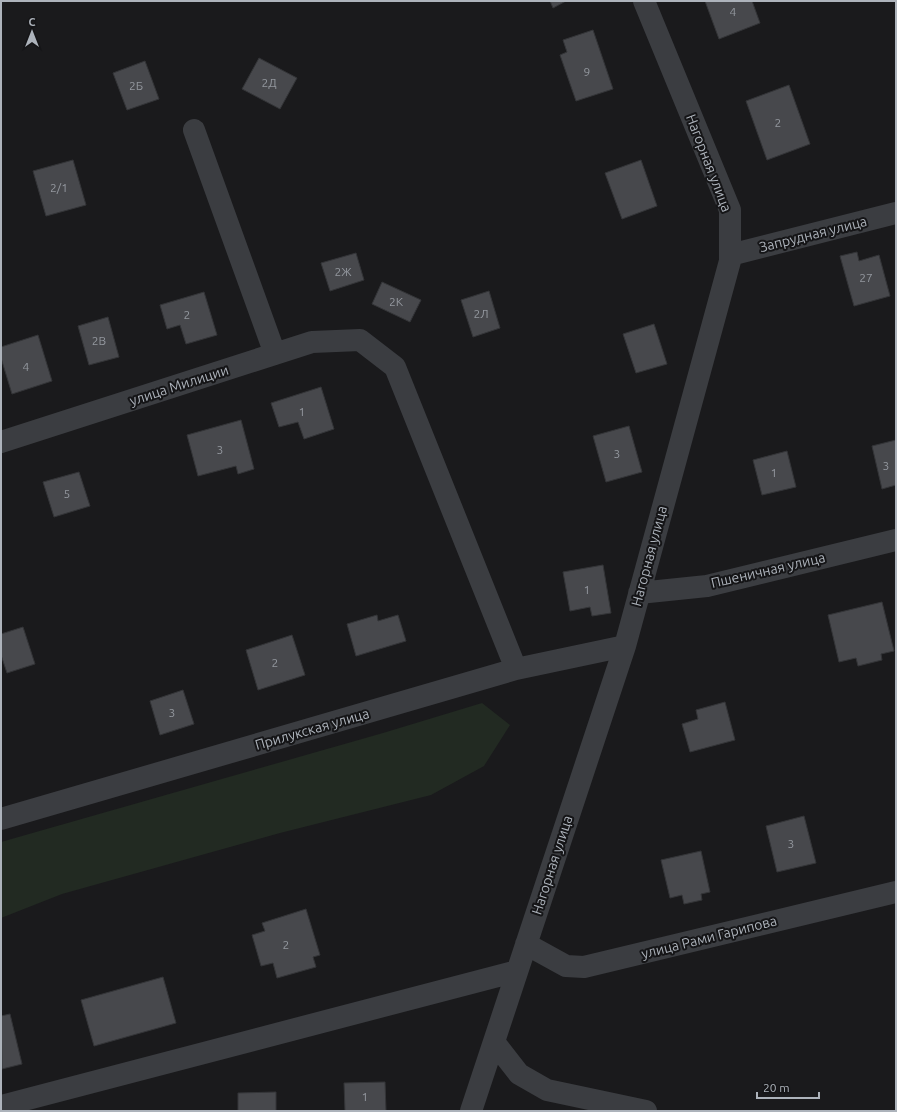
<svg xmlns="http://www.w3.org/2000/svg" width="897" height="1112" font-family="Ubuntu,sans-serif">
<rect width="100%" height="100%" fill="#1a1a1c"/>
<path fill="#222a22" d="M482,703L510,725L484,766L431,795L280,833L62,894L1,918V842L383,733Z"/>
<path fill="#47484c" stroke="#343538" d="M550,1H566L553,8Z
M705,1H752L760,23L719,39Z
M593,30L613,89L576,101L560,55L567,52L563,40Z
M259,58L297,78L280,109L242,89Z
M145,61L159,99L127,110L113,73Z
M789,85L810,144L767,160L746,101Z
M73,160L86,205L46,216L33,171Z
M641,160L657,206L622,219L605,173Z
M857,252L859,261L879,255L890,296L854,306L840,256Z
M356,253L364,280L330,291L321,263Z
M382,282L421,300L410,322L372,304Z
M489,291L500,328L473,337L461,300Z
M204,292L217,335L186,344L180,325L167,329L160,305Z
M108,317L119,357L89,365L78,326Z
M654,324L667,364L636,373L623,334Z
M38,335L52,381L12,394L1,358V347Z
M321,387L334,429L304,439L298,422L279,427L271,403Z
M241,420L254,469L238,474L236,466L198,476L187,435Z
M629,426L642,472L606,482L593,436Z
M896,440V485L882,489L872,446Z
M787,451L796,487L762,495L753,460Z
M79,472L90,506L54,517L43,482Z
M603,565L611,613L592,616L590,607L570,611L563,572Z
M882,602L894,651L881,654L882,660L858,666L856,658L839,662L828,615Z
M377,615L378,621L398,615L406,641L356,656L347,624Z
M23,627L35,664L7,673L1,655V634Z
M292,635L305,675L258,690L246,650Z
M183,690L194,724L160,735L150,701Z
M725,702L735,740L690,752L682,724L698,719L696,710Z
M804,816L816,863L777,872L766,826Z
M701,851L710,892L701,894L702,900L684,904L682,895L670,898L661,860Z
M306,909L320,955L313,957L316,967L277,978L273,963L261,966L252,935L265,931L262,923Z
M163,977L176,1023L94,1046L81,1000Z
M10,1014L22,1064L2,1069L1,1016Z
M385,1082L386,1111H345L344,1083Z
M276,1092V1111H238V1093Z"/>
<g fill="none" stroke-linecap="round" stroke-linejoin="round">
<path stroke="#3b3d41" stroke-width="22" d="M194,130L275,354
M730,255L896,213
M1,442L312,342L360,340L395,367L516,669
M639,593L707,586L896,540
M1,819L516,669L625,646
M526,944L566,966L584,967L896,892
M494,1042L519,1074L547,1090L646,1111
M1,1106L517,971
M471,1111L625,646L730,261V210L644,1"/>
</g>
<g text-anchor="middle" stroke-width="4" stroke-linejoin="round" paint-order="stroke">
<g font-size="12" fill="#94989f">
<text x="733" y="16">4</text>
<text x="587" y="76">9</text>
<text x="269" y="87">2Д</text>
<text x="136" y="90">2Б</text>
<text x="778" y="127">2</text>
<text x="59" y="192">2/1</text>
<text x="343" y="276">2Ж</text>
<text x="866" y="282">27</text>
<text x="396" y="306">2К</text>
<text x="481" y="318">2Л</text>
<text x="187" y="319">2</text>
<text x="99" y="345">2В</text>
<text x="26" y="371">4</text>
<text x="302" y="416">1</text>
<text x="220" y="454">3</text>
<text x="617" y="458">3</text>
<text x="886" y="470">3</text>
<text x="774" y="477">1</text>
<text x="67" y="498">5</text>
<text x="587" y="594">1</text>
<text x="275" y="667">2</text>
<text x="172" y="717">3</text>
<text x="791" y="848">3</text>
<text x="286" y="949">2</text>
<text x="365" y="1101">1</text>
</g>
<g font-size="14" fill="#adb3bb" stroke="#151517">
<text transform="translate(709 163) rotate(69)" y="5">Нагорная улица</text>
<text transform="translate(813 234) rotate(-14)" y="5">Запрудная улица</text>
<text transform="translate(179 385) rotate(-18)" y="5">улица Милиции</text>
<text transform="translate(649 556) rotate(-75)" y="5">Нагорная улица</text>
<text transform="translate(768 570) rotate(-13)" y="5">Пшеничная улица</text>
<text transform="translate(312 729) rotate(-16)" y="5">Прилукская улица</text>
<text transform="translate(552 865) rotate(-72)" y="5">Нагорная улица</text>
<text transform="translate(709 937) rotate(-14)" y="5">улица Рами Гарипова</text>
</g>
</g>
<rect width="897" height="1112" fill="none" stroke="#adb3bb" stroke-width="4"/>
<g transform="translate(32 32)" stroke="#151517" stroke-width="3" paint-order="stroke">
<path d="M0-3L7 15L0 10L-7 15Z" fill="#adb3bb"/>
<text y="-6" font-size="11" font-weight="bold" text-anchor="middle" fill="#adb3bb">С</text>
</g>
<path d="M757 1092v6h62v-6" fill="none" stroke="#adb3bb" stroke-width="2"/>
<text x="763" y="1092" font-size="12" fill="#adb3bb" stroke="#151517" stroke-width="3" paint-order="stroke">20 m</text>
</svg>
